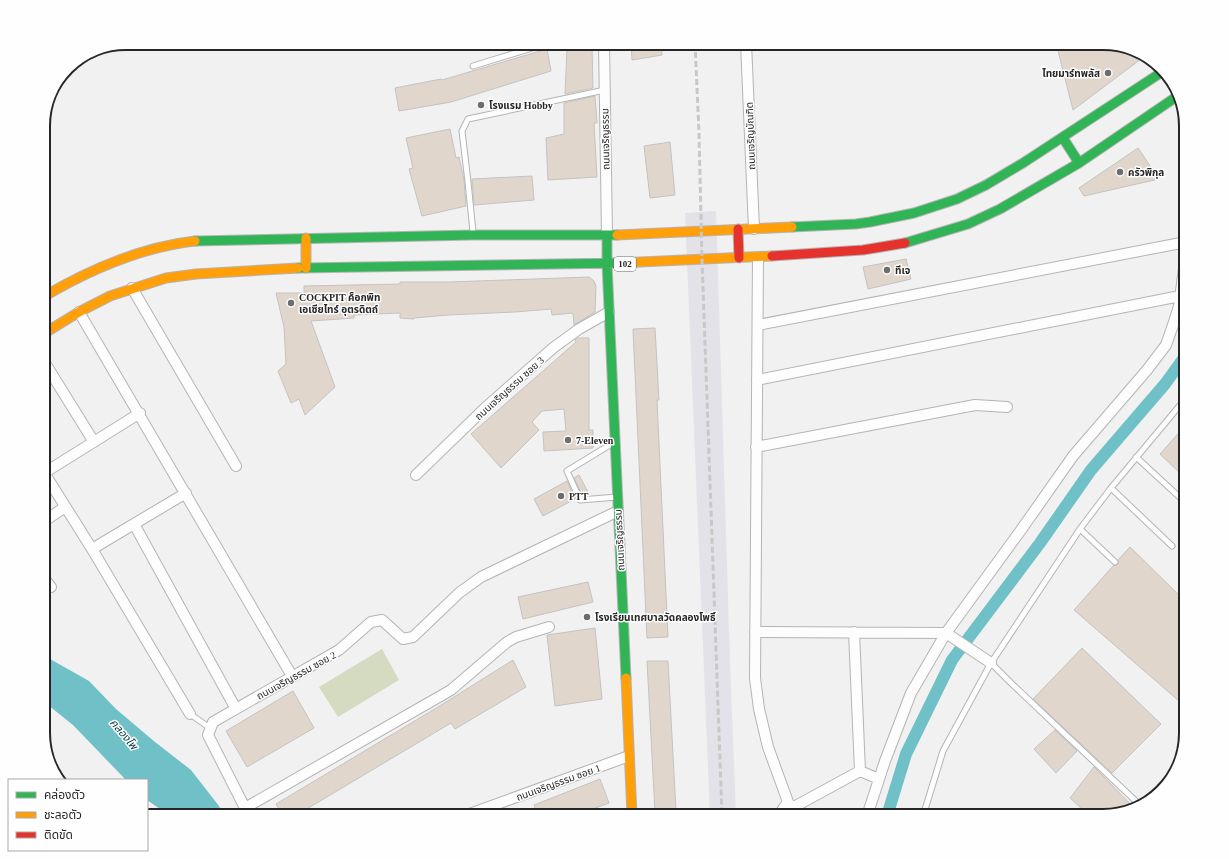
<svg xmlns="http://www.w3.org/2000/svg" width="1229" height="859" font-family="'Times New Roman','Noto Sans Thai',serif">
<rect width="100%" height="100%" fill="#f1f1f2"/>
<path fill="#e2e2e8" d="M716,211L730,663L736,816H710L685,213Z"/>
<path fill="#d4dbc0" d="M382,649L399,680L338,717L319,687Z"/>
<path fill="#70c0c7" d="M43,655L89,681L116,709L155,742L191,770L219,806L224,816H170L147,800V780H126L73,725L43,701Z"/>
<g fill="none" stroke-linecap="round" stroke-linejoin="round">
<path stroke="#70c0c7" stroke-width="12" d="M887,816L906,754L952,660L1040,543L1091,470L1165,384L1186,355"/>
</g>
<path fill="#e1d6cb" stroke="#c3c3c3" d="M631,43H661L662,55L632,60Z
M1056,43H1103L1145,56L1073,110Z
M592,47L593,88L565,94L567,49Z
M547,49L551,71L451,102L399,111L395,88L441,79L442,80Z
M595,96L597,123H594L597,177L548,180L546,138L564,134V103Z
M450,129L456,158L459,157L464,180L466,206L422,216L409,169L413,168L406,138Z
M670,142L675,195L650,198L644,146Z
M1138,148L1159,179L1084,196L1079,188Z
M532,176L534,200L474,205L472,179Z
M906,259L911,279L868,289L863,267Z
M589,277L594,281L596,286L595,312L574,325L573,313L552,315L551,309L515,312L448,315L414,318V319L400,318V313L354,315V318L311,321L335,387L305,415L299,399L291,403L278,371L286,364L284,327L276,293H304V286L400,284V282H450Z
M655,328L659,400H657L668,637L647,638L633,329Z
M578,338H589V430H593V448L544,451L543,432L566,431L564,409L542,411L532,422L539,430L501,468L471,434L576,342L575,340Z
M1186,425V479L1160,454Z
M579,475L588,492L582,495L574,478Z
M567,481L575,499L543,516L534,499Z
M1130,547L1186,602V694L1179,701L1074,610L1113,566L1118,564V560Z
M588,582L593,602L523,619L518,597Z
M595,628L602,699L555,706L547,635Z
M1082,648L1161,724L1112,773L1033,699Z
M513,660L526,687L455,729L451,723L295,816H283L276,804L438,707Z
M647,661H668L676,811L655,812Z
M293,691L314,728L247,767L226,731Z
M1055,730L1077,751L1056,773L1034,749Z
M1094,767L1106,779L1135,809L1103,816H1077L1083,810L1070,798Z
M600,779L609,803L574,816H538L534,805Z"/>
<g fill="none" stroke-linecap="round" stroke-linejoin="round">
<defs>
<path id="lane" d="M473,66L548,43
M473,232L468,182L462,131L468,119L605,90
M613,443L567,471L580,500L617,497
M1136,457L1186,503
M1111,488L1172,546
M1080,529L1115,562
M991,663L1011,683L1141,806
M190,714L210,728
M923,816L943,751L991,663L1080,529L1111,488L1186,398"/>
<path id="street" d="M604,43L607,235
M746,43L754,229
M758,257L755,678L759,709L768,747L788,802L796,816
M132,288L236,466
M79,312L292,676
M758,325L1186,242
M43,360L94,442
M757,380L1180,296
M756,447L975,405L1007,407
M43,471L92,549L190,714
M44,473L140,413
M416,475L484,409L553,348L579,329L609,312
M43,522L65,507
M134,524L236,709
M92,549L186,493
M43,577L51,587
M549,627L516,637L507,642L451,690L245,808L208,735L213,722L339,650L371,622L382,620L403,639L413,637L459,593L481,577L618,511
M755,632L946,633L991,663
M854,632L860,771
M792,808L860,771L879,779
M464,816L629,756
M778,816L788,802
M867,816L885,761L911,693L946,633L1021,530L1073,456L1147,370L1166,345L1173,325L1179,306L1186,253"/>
<path id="fast" d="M1063,138L1079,163
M792,227L856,224L870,222L914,213L957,199L986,185L1023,163L1162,72
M607,235V264
M195,241L473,235H617
M905,243L968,224L1000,209L1079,163L1179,95
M607,264L626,678
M298,268L618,263"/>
<path id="slow" d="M617,235L792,227
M306,238V268
M618,263L772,256
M43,297C89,270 141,247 195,241
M43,334L79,312L110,296L166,278L196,274L298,268
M626,678L632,816"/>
<path id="jam" d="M738,229L739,258
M772,256L863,250L905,243"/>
</defs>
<use href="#lane" stroke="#b4b4b5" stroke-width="7"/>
<use href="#street" stroke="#b4b4b5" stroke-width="12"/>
<use href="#fast" stroke="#b4b4b5" stroke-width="11"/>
<use href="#slow" stroke="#b4b4b5" stroke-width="11"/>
<use href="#jam" stroke="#b4b4b5" stroke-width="11"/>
<use href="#lane" stroke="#fdfdfd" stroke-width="5"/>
<use href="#street" stroke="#fdfdfd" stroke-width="10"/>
<use href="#fast" stroke="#30b455" stroke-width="9"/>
<use href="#slow" stroke="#ff9f0a" stroke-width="9"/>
<use href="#jam" stroke="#e5322d" stroke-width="9"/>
<path stroke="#c8c8c8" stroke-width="3" stroke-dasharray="6 3" stroke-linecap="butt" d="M695,43L699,133L702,260L722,816"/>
</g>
<g fill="#6d6d6e" stroke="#fefeff" stroke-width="1.5">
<circle cx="1108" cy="73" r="4"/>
<circle cx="481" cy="105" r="4"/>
<circle cx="1120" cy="172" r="4"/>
<circle cx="887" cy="270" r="4"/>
<circle cx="291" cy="303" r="4"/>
<circle cx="568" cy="440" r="4"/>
<circle cx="561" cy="496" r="4"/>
<circle cx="587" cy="617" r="4"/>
</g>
<g text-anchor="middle" stroke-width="3" stroke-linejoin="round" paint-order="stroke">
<rect fill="#fefeff" stroke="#676768" stroke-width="1" x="614" y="257" width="22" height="14" rx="3"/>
<g font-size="9" font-weight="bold" fill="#262627">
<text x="625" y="267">102</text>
</g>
<g font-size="10" font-weight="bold" fill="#262627" stroke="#fefeff" text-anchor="start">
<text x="1100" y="77" text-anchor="end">ไทยมาร์ทพลัส</text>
<text x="489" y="109">โรงแรม Hobby</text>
<text x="1128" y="176">ครัวพิกุล</text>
<text x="895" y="274">ทีเจ</text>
<text x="299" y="301">COCKPIT ค็อกพิท<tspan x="299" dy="12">เอเซียไทร์ อุตรดิตถ์</tspan></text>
<text x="576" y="444">7-Eleven</text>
<text x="569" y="500">PTT</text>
<text x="595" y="621">โรงเรียนเทศบาลวัดคลองโพธิ์</text>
</g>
<g font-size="10" fill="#262627" stroke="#fefeff">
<text transform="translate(750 136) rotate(-92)" y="4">ถนนเจริญบัณฑิต</text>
<text transform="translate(605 139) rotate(-91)" y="4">ถนนเจริญธรรม</text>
<text transform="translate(509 388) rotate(-42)" y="4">ถนนเจริญธรรม ซอย 3</text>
<text transform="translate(619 540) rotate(-93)" y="4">ถนนเจริญธรรม</text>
<text transform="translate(296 675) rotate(-29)" y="4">ถนนเจริญธรรม ซอย 2</text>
<text transform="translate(558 782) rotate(-20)" y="4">ถนนเจริญธรรม ซอย 1</text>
</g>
<g font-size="11" font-style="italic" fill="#00373b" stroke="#fefeff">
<text transform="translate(124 734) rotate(50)" y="4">คลองโพ</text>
</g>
</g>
<path d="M0 0H1229V859H0ZM126 50H1103A76 76 0 0 1 1179 126V733A76 76 0 0 1 1103 809H126A76 76 0 0 1 50 733V126A76 76 0 0 1 126 50Z" fill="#fefeff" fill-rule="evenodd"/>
<path fill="none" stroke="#262627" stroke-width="2" d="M126 50H1103A76 76 0 0 1 1179 126V733A76 76 0 0 1 1103 809H126A76 76 0 0 1 50 733V126A76 76 0 0 1 126 50Z"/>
<rect x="8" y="779" width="140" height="72" fill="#fefeff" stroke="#a8a8a9"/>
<rect x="16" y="792" width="20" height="6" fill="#30b455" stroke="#a8a8a9"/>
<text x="44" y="799" font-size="12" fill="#262627">คล่องตัว</text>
<rect x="16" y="812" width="20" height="6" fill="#ff9f0a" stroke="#a8a8a9"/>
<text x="44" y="819" font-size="12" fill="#262627">ชะลอตัว</text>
<rect x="16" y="832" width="20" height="6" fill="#e5322d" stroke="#a8a8a9"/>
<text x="44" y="839" font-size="12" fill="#262627">ติดขัด</text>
</svg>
